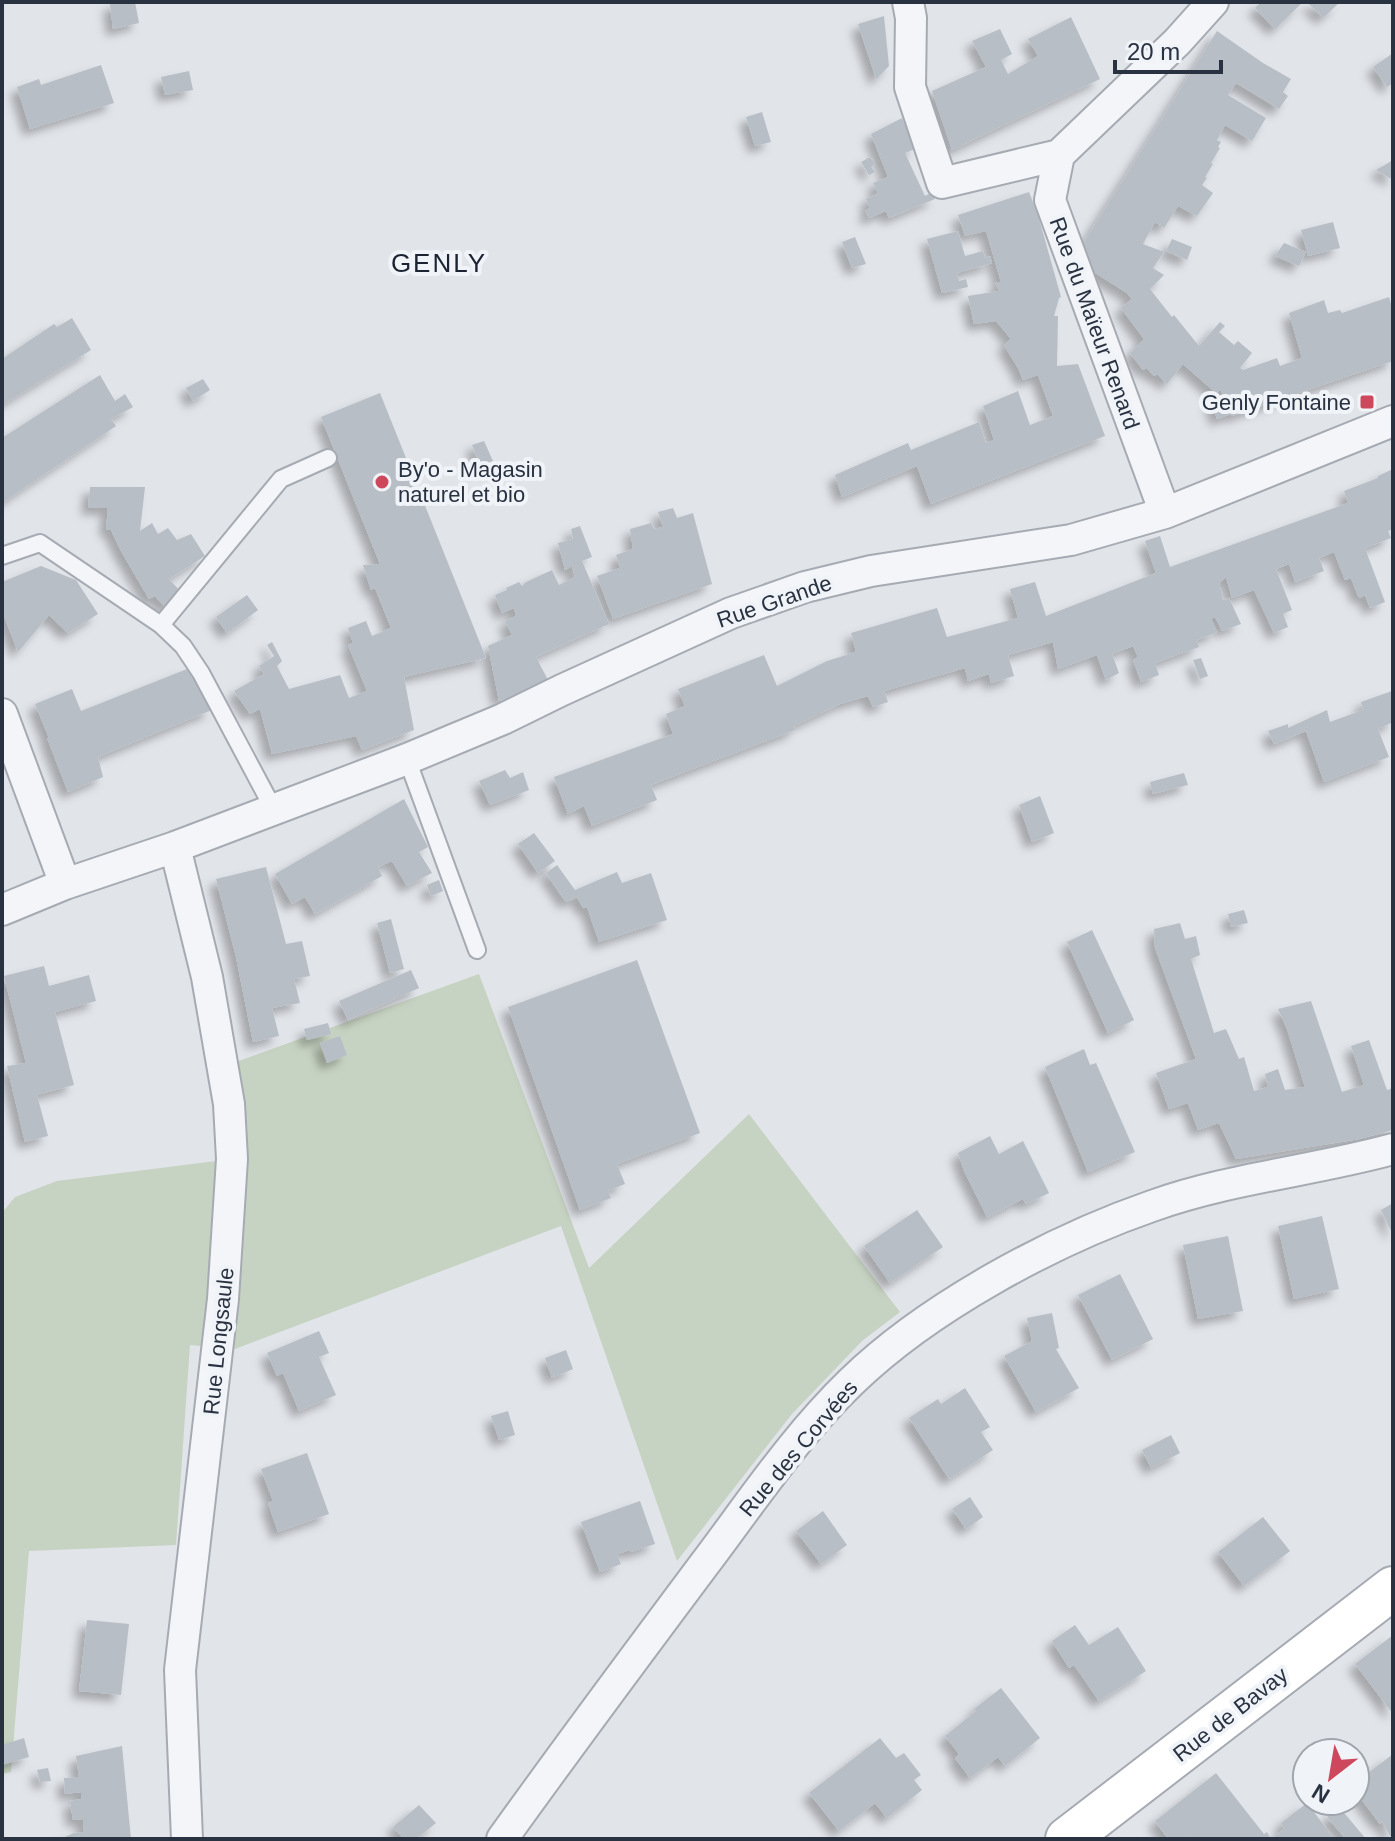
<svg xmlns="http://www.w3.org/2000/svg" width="1395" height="1841" font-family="Helvetica,sans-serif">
<defs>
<filter id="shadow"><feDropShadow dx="-7" dy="7" stdDeviation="4" flood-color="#0004"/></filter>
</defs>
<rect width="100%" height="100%" fill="#e1e4e9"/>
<path fill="#c7d3c2" d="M479,974L589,1268L749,1114L900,1312L862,1341L792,1414L677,1561L561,1226L235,1349L190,1345L176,1545L29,1551L11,1772L2,1774V1213L15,1197L57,1181L232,1159L222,1067Z"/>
<path fill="#b8bec6" filter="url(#shadow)" d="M120,2H135L139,23L113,29L110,4Z
M1261,2H1303L1275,29L1255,8Z
M1307,2H1340L1323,18Z
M884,16L889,66L876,79L858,24Z
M1071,17L1100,79L952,150L932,91L986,67L972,41L1000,29L1012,54L1001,60L1008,74L1038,56L1028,39Z
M1217,31L1263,63L1291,79L1283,92L1288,96L1279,109L1236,83L1228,95L1266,118L1252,141L1225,125L1217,140L1221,142L1218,147L1220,148L1211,163L1213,164L1205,177L1207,178L1202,185L1213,193L1197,216L1178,206L1164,228L1155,222L1143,244L1164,252L1153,268L1164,275L1150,289L1172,317L1174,315L1199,346L1220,322L1225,326L1219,332L1234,345L1238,341L1252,353L1240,368L1243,370L1277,358L1280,366L1302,358L1289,313L1324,300L1328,313L1340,310L1342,313L1389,297L1393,310V361L1232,416L1231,414L1217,419L1211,401L1224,397L1220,389L1217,394L1183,364L1167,384L1157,374L1154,376L1147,368L1143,370L1130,353L1144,339L1121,308L1132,299L1127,293L1089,269L1084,242Z
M1393,53V83L1387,87L1373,67Z
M101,65L114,103L30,129L17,87L39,79L41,85Z
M189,71L193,90L165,95L161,77Z
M762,112L771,142L755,146L746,117Z
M902,118L915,149L905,153L925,196L932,192L935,199L889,218L886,211L869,218L865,211L870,208L866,199L878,193L873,183L888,177L871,134Z
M870,157L875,164L871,167L875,172L869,175L861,162Z
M1393,160V180L1376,170Z
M1029,192L1038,215L1061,297L1059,298L1054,316H1058L1057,366L1078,364L1105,436L931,504L917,466L842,497L835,475L908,443L911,450L979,422L986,443L994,440L983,406L1018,391L1030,425L1053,416L1038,375L1023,380L1018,368L1004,345L1011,339L996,321L974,324L968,296L999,291L995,282H1001L986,231L965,236L958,215Z
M1333,222L1340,248L1308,256L1301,230Z
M958,231L965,256L983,251L985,258L990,256L992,263L957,273L959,281L966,279L968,287L942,293L927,239Z
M855,237L866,264L852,268L842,242Z
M1172,239L1192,247L1187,260L1166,251Z
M1284,243L1306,252L1299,266L1275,256Z
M72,318L91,350L2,405V359L54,324L57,327Z
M100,375L115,401L125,394L133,407L111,419L116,426L2,503V438Z
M203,379L210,390L193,401L186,388Z
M380,393L486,658L404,677L414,730L362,750L356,736L272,754L260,709L250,714L234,691L264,674L259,666L274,656L267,645L272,642L282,661L277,666L289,689L340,675L349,698L367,691L348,645L353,643L348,628L366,621L372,636L391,628L375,588L371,590L363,565L380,564L321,417Z
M484,441L493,461L481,466L472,445Z
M1393,469V529L1388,531L1391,538L1365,548L1385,602L1370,608L1365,595L1360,598L1358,596L1351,578L1345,580L1334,552L1319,558L1324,571L1295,582L1289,564L1276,569L1292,610L1283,614L1288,627L1274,633L1254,590L1232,598L1226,577L1219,583L1223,600L1229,598L1241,624L1222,631L1215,617L1211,619L1217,632L1197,640L1199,647L1155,663L1159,675L1141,682L1133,660L1138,657L1133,646L1112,654L1119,673L1106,680L1097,655L1058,669L1053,642L1008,655L1014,676L991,683L989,674L968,681L965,668L884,691L888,702L873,707L868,696L840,704L794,726L795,730L651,785L657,800L592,826L584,806L568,814L554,777L673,734L666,714L685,706L678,689L764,655L777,686L827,661L856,652L851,633L937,608L947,637L1018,618L1010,589L1035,582L1046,616L1156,573L1145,541L1160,536L1170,567L1348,503L1344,491L1378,478V476Z
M90,487H145L140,531L152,523L158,534L168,528L177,540L191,534L205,556L169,579L183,594L167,609L155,596L149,599L121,551L111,530L106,529L108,508H88Z
M673,508L677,518L693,513L712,584L613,619L597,576L620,568L616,555L633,549L630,529L651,523L654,529L663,527L658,512Z
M580,526L592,557L582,561L609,624L536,657L548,680L499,701L488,646L512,635L505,621L516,616L514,608L502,613L495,595L507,590L506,588L519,582L522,586L526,582L552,570L559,585L575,577L572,566L565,570L558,543L573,539L571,529Z
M41,566L76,580L98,614L68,633L49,615L18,652L2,611V582Z
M247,595L258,610L227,633L216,617Z
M1201,658L1208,676L1200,679L1193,660Z
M187,669L212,710L98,757L103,777L68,792L47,738H49L35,704L72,689L81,711Z
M1392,691L1393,722L1378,729L1389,757L1324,782L1306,731L1274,744L1268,731L1288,724V728L1327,710L1330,722L1363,710L1361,702Z
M505,770L510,778L523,772L529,790L490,805L479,781Z
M1184,773L1188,785L1153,794L1150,782Z
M1040,796L1054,833L1032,842L1019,805Z
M404,799L428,847L419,852L432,873L407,886L392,861L378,867L382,876L315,914L305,897L292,904L275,874Z
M534,833L555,861L538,873L518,844Z
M557,865L575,890L617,872L622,883L651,873L667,920L599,942L587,907L583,908L577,897L566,902L546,873Z
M266,867L286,944L302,941L310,976L294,979L300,1003L272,1008L279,1036L253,1042L236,957L216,879Z
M439,880L443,891L431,896L427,885Z
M1244,910L1248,923L1231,927L1228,914Z
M391,919L404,969L390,973L377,923Z
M1180,923L1185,939L1196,936L1200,955L1191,959L1214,1033L1226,1029L1239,1059L1244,1057L1254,1091L1268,1087L1265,1074L1278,1069L1285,1090L1305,1087L1287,1029L1278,1009L1311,1001L1342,1092L1364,1085L1351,1046L1369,1040L1387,1090L1393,1088V1130L1359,1139L1236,1159L1219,1123L1198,1130L1188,1103L1169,1109L1156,1073L1196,1059L1155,948L1154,929Z
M1092,930L1134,1020L1108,1033L1067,942Z
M637,960L700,1133L617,1164L625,1184L608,1191L611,1198L580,1210L508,1007Z
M44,966L49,986L89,975L96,1001L55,1012L74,1085L37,1095L48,1136L25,1142L7,1066L26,1063L4,976Z
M411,970L419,988L348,1020L339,1001Z
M328,1023L331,1034L307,1040L304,1029Z
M340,1036L347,1055L327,1063L320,1043Z
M1084,1049L1090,1065L1096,1063L1135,1152L1088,1172L1045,1067Z
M990,1136L999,1154L1023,1141L1049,1193L1026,1204L1023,1199L987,1217L964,1171L958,1153Z
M1393,1203V1235L1381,1210Z
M917,1210L943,1247L890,1283L864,1246Z
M1322,1216L1339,1289L1294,1299L1278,1226Z
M1228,1236L1243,1311L1198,1319L1183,1245Z
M1120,1274L1153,1339L1112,1360L1078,1295Z
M1052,1313L1059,1348L1056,1349L1079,1388L1036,1412L1004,1356L1032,1341L1027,1318Z
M319,1331L329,1353L319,1357L336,1395L299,1411L283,1373L277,1376L267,1353Z
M566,1350L573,1369L552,1378L545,1358Z
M965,1388L990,1427L981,1432L993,1450L949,1479L909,1418L938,1399L941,1404Z
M508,1411L515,1435L499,1440L491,1416Z
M1171,1435L1180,1453L1151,1468L1142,1450Z
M307,1453L329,1514L278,1532L268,1503L273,1501L261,1469Z
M970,1497L983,1517L966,1529L952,1509Z
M640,1501L655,1544L631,1552L630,1550L617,1554L621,1564L600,1572L581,1522Z
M823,1511L847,1545L821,1564L796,1531Z
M1263,1517L1290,1551L1244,1586L1218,1552Z
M87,1620L129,1624L121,1695L79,1691Z
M1075,1625L1089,1645L1118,1627L1146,1671L1099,1701L1074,1665L1069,1668L1052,1641Z
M1393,1635V1714L1355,1664Z
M1001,1688L1040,1738L1005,1766L998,1757L970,1778L955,1758L959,1754L945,1736L976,1711L974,1709Z
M24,1738L29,1757L2,1765V1745Z
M880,1738L896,1758L904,1753L921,1775L914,1780L922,1790L887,1818L875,1803L839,1831L809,1793Z
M122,1746L131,1839H60L74,1833L84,1832L83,1819L73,1820L70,1801L81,1799V1792L65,1794L64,1778L79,1777L76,1756Z
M1393,1754V1834L1390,1836L1382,1821L1380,1824L1355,1791V1783Z
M48,1768L51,1781L40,1782L37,1770Z
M1216,1773L1264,1834L1267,1832L1271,1839L1284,1829L1281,1823L1307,1803L1333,1837L1331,1839H1220L1219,1837L1216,1839H1190L1187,1836L1183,1839H1168L1155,1821Z
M419,1805L436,1823L416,1839H404L393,1827Z
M1340,1808L1366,1839H1346L1327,1817Z"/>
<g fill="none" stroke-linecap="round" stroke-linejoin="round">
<defs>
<path id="lane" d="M2,556L40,543L161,625L183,646L201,673L273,808
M161,625L281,479L328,458
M407,759L477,950"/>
<path id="street" d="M908,2L911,18L910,87L942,183L1059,155
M1165,513L1050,200L1059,155L1177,42L1213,2
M2,714L65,884
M175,847L207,977L229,1104L232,1159L223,1299L180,1670L187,1839
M2,910L65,884L175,847L407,759L503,719L562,690L731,613L805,587L871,571L1071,540L1165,513L1393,421
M502,1839C568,1747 635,1657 703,1566C750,1504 794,1437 851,1382C927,1308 1051,1241 1152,1206C1230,1178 1313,1171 1393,1149"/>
<path id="secondary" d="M1067,1839L1393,1588"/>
</defs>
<use href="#lane" stroke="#a6abb3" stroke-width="20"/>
<use href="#street" stroke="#a6abb3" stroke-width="34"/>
<use href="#secondary" stroke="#a6abb3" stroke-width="46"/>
<use href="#lane" stroke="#f4f5f8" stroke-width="16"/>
<use href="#street" stroke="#f4f5f8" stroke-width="30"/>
<use href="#secondary" stroke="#fff" stroke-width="42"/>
</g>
<g fill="#cd485d" stroke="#f0f3f7" stroke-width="3">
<rect x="1359" y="394" width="16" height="16" rx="4"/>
<circle cx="382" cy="482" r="8"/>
</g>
<g text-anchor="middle" stroke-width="8" stroke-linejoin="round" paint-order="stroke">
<g font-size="22" fill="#293241" stroke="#f0f3f7">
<text transform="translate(1095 323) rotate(70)" y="8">Rue du Maïeur Renard</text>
<text transform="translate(774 601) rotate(-19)" y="8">Rue Grande</text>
<text transform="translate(218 1341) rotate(-84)" y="8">Rue Longsaule</text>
<text transform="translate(798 1448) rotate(-50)" y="8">Rue des Corvées</text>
<text transform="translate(1230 1714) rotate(-38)" y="8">Rue de Bavay</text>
</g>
<g font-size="22" fill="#293241" stroke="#f0f3f7" text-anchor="end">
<text x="1351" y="410">Genly Fontaine</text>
<text x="398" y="477" text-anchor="start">By'o - Magasin<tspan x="398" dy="25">naturel et bio</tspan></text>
</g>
<g font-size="26" letter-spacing="2" fill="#1c2332" stroke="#f0f3f7">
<text x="439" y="272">GENLY</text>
</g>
</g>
<rect width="1395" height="1841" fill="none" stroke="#293241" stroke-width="8"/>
<g transform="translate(1331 1777) rotate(211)"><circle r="38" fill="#f0f3f7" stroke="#a0a6ae" stroke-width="2"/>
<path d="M0-6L14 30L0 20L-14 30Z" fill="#cd485d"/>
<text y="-12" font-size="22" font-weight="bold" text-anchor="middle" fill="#293241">N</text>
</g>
<path d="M1115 60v12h106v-12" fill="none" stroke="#293241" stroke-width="4"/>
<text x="1127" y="60" font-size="24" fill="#293241" stroke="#f0f3f7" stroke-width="6" paint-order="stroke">20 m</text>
</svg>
